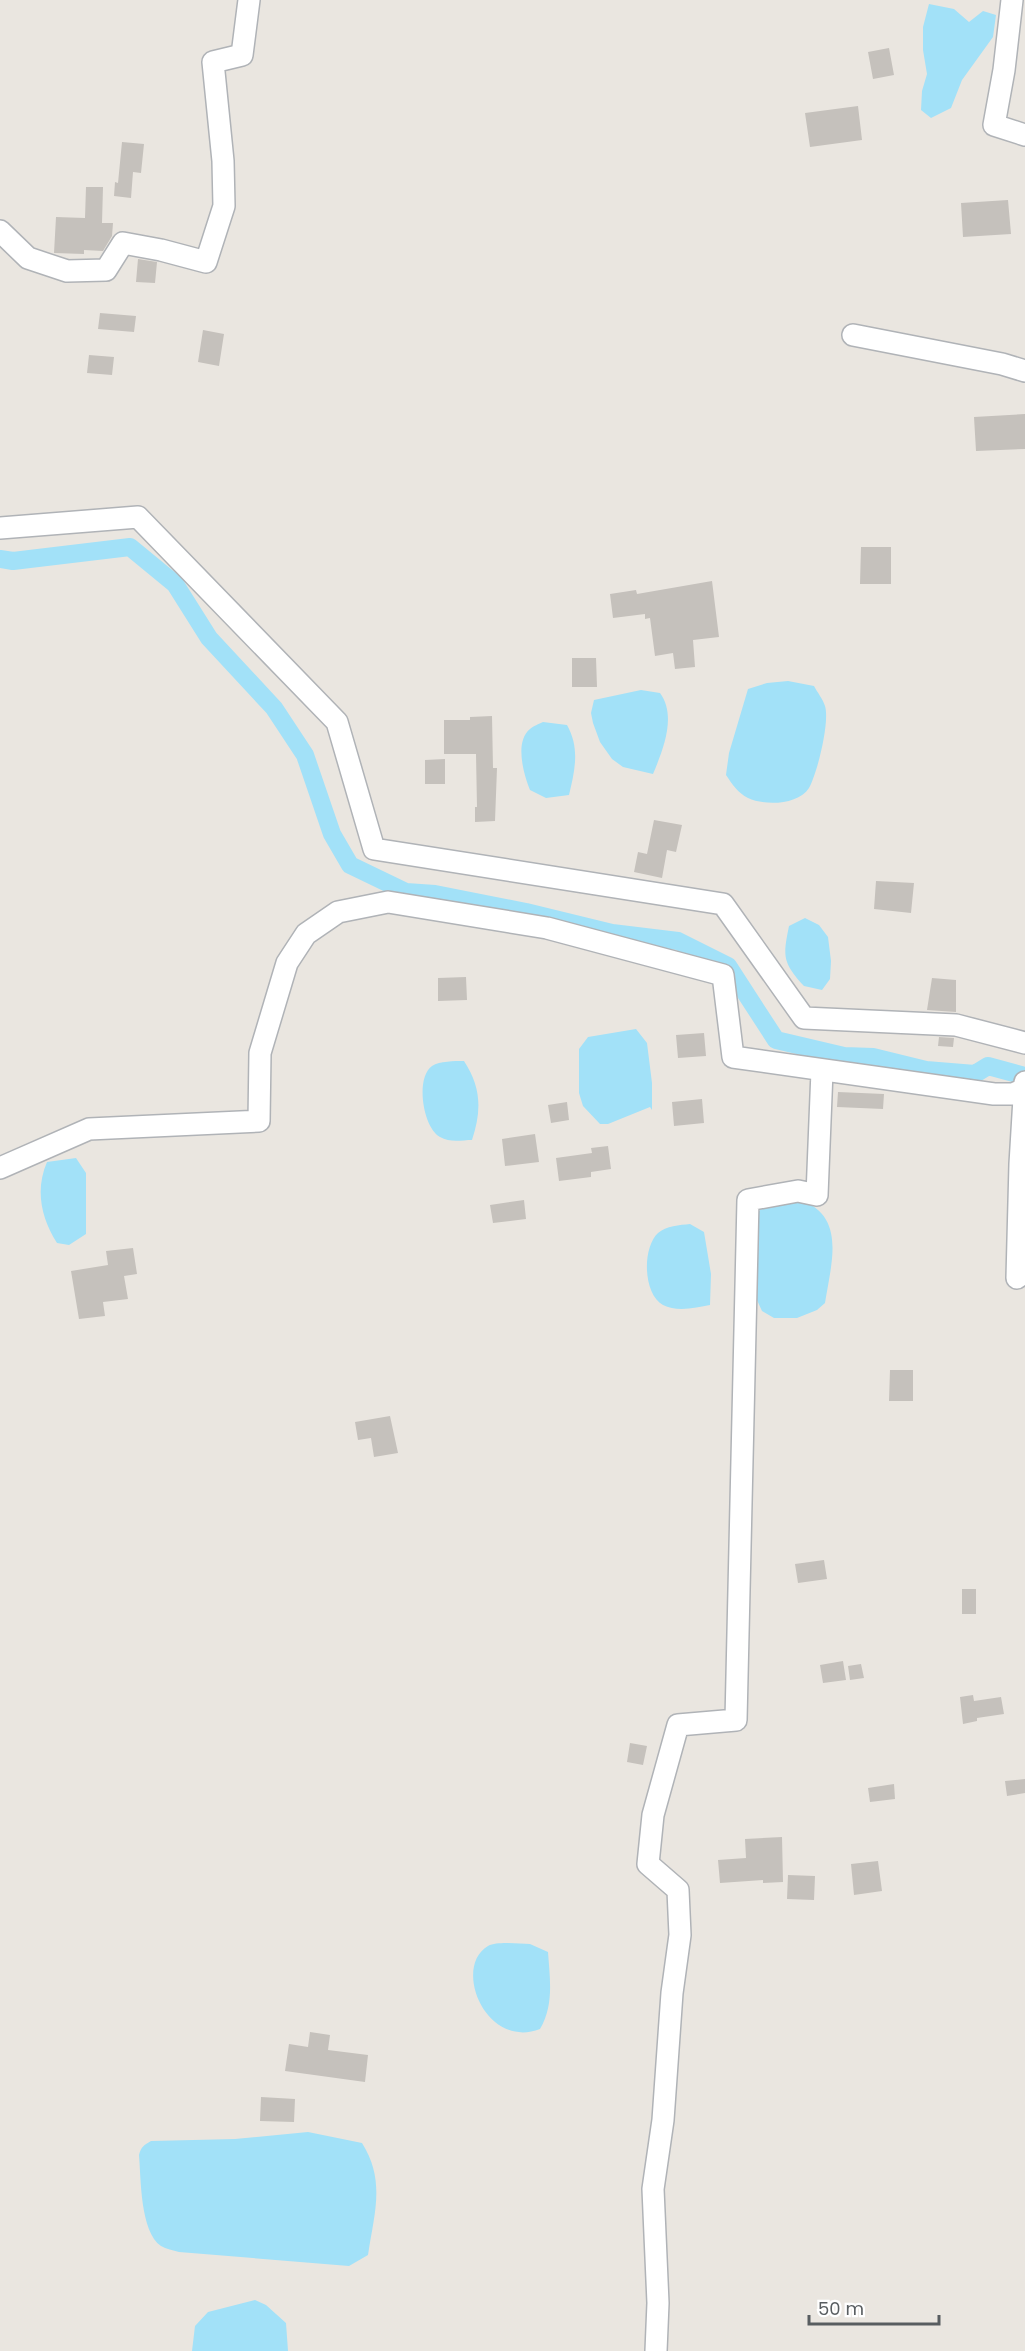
<svg xmlns="http://www.w3.org/2000/svg" width="1025" height="2351" font-family="Poppins,sans-serif">
<rect width="100%" height="100%" fill="#eae6e0"/>
<path fill="#a2e1f8" d="M929,4L954,9L969,22L983,11L996,15L993,37L962,80L951,108L931,118L921,110L922,91L927,74L923,50V27Z
M788,681L814,686C817,692 823,699 825,706C830,722 817,774 809,788C798,805 765,806 748,798C738,793 732,784 726,775L729,753L748,689L767,683Z
M641,690L660,693C677,716 663,750 653,774L623,767L612,759L600,742L593,723L591,713L594,700Z
M543,722L567,725C580,748 575,770 569,795L546,798L530,790C524,775 514,742 530,729C533,726 539,724 543,722Z
M805,918L819,925L828,937L831,961L830,979L822,990L804,986C782,962 783,956 789,926Z
M636,1029L647,1043L652,1083V1110L650,1107L608,1124H600L583,1106L579,1093V1049L588,1037Z
M464,1061C481,1087 482,1110 472,1140C462,1140 450,1143 440,1137C423,1128 415,1078 432,1066C440,1061 454,1061 464,1061Z
M76,1158L86,1173V1234L69,1245L57,1243C41,1218 35,1190 47,1162Z
M800,1200C847,1216 831,1264 825,1303L817,1310L797,1318H774L762,1311L756,1298L758,1212L768,1203Z
M690,1224L704,1232L711,1274L710,1305C696,1308 676,1312 663,1305C643,1294 642,1248 658,1233C666,1226 680,1225 690,1224Z
M530,1944L548,1952C550,1980 554,2005 540,2029C486,2050 452,1967 488,1946C498,1941 519,1944 530,1944Z
M308,2132L362,2143C386,2181 374,2214 368,2255L349,2266L179,2252C173,2250 166,2249 161,2246C140,2232 141,2178 139,2155C141,2147 144,2145 151,2141L235,2139Z
M255,2300L266,2305L286,2323L288,2351H192L195,2326L208,2312Z"/>
<g fill="none" stroke-linecap="round" stroke-linejoin="round">
<path stroke="#a2e1f8" stroke-width="18" d="M0,559L13,561L130,547L175,584L209,638L274,708L305,755L332,834L350,865L406,892L435,894L526,912L612,933L678,941L728,966L776,1040L844,1056L873,1057L926,1070L975,1074L988,1066L1025,1076"/>
</g>
<path fill="#c5c1bc" d="M889,48L894,75L873,79L868,52Z
M858,106L862,140L810,147L805,113Z
M122,142L144,144L141,173L133,172L131,198L114,196L115,182L118,183Z
M86,187H103L102,223H113L112,236L103,251L84,250V254L54,253L56,217L85,218Z
M1008,200L1011,234L963,237L961,203Z
M138,259L157,262L155,283L136,282Z
M100,313L136,316L134,332L98,329Z
M203,330L224,334L219,366L198,362Z
M89,355L114,357L112,375L87,373Z
M1025,414V449L976,451L974,417Z
M861,547H891V584H860Z
M712,581L719,637L693,640L695,667L675,669L673,653L655,656L650,618L645,619V614L613,618L610,594L636,590L637,594Z
M572,658H596L597,687H572Z
M492,716L493,768H497L495,821L475,822V807H477L476,754H444V720H470V717Z
M445,759V784H425V760Z
M654,820L682,825L676,852L667,850L662,878L634,872L638,852L647,854Z
M876,881L914,883L911,913L874,909Z
M466,977L467,1000L438,1001V978Z
M932,978L956,980V1012L927,1010Z
M704,1033L706,1056L678,1058L676,1035Z
M939,1037L954,1038L953,1047L938,1046Z
M838,1092L884,1094L883,1109L837,1107Z
M702,1099L704,1123L674,1126L672,1102Z
M567,1102L569,1120L551,1123L548,1105Z
M535,1134L539,1162L505,1166L502,1139Z
M608,1146L611,1169L591,1172V1177L559,1181L556,1158L592,1153L591,1148Z
M524,1200L526,1219L493,1223L490,1205Z
M133,1248L137,1274L124,1276L128,1299L103,1302L105,1316L79,1319L71,1271L108,1265L106,1251Z
M890,1370H913V1401H889Z
M390,1416L398,1453L374,1457L371,1438L358,1440L355,1422Z
M824,1560L827,1579L798,1583L795,1564Z
M962,1589H976V1614H962Z
M843,1661L846,1680L823,1683L820,1665Z
M861,1664L864,1678L850,1680L848,1666Z
M973,1695L974,1701L1001,1697L1004,1714L977,1718V1721L963,1724L960,1697Z
M630,1743L647,1746L643,1765L627,1762Z
M1025,1779V1793L1007,1796L1005,1781Z
M894,1784L895,1799L870,1802L868,1788Z
M782,1837L783,1882L763,1883V1880L720,1883L718,1860L746,1858L745,1839Z
M878,1861L882,1891L854,1895L851,1864Z
M788,1875L815,1876L814,1900L787,1899Z
M310,2032L330,2035L328,2050L368,2055L365,2082L285,2071L289,2044L308,2047Z
M261,2097L295,2099L294,2122L260,2121Z"/>
<g fill="none" stroke-linecap="round" stroke-linejoin="round">
<defs>
<path id="street" d="M1012,0L1004,70L994,125L1025,135
M0,231L28,258L67,271L106,270L123,243L161,250L206,262L224,206L223,161L213,62L242,55L249,0
M853,335L1002,364L1025,371
M0,528L138,517L337,722L374,849L723,904L804,1018L956,1025L1025,1043
M0,1168L89,1129L259,1121L260,1053L287,963L306,934L338,912L388,902L547,928L723,975L733,1057L994,1094H1013L1024,1089
M1017,1278L1020,1164L1025,1082
M656,2351L658,2303L653,2189L663,2120L672,1993L680,1935L678,1890L648,1864L653,1815L678,1725L736,1720L748,1200L798,1191L817,1195L822,1071"/>
</defs>
<use href="#street" stroke="#b0b3b7" stroke-width="24"/>
<use href="#street" stroke="#fff" stroke-width="21"/>
</g>
<path d="M809 2315v9h130v-9" fill="none" stroke="#585d60" stroke-width="3"/>
<text x="818" y="2315" font-size="18" fill="#585d60" stroke="#ffffff" stroke-width="4.5" paint-order="stroke">50 m</text>
</svg>
